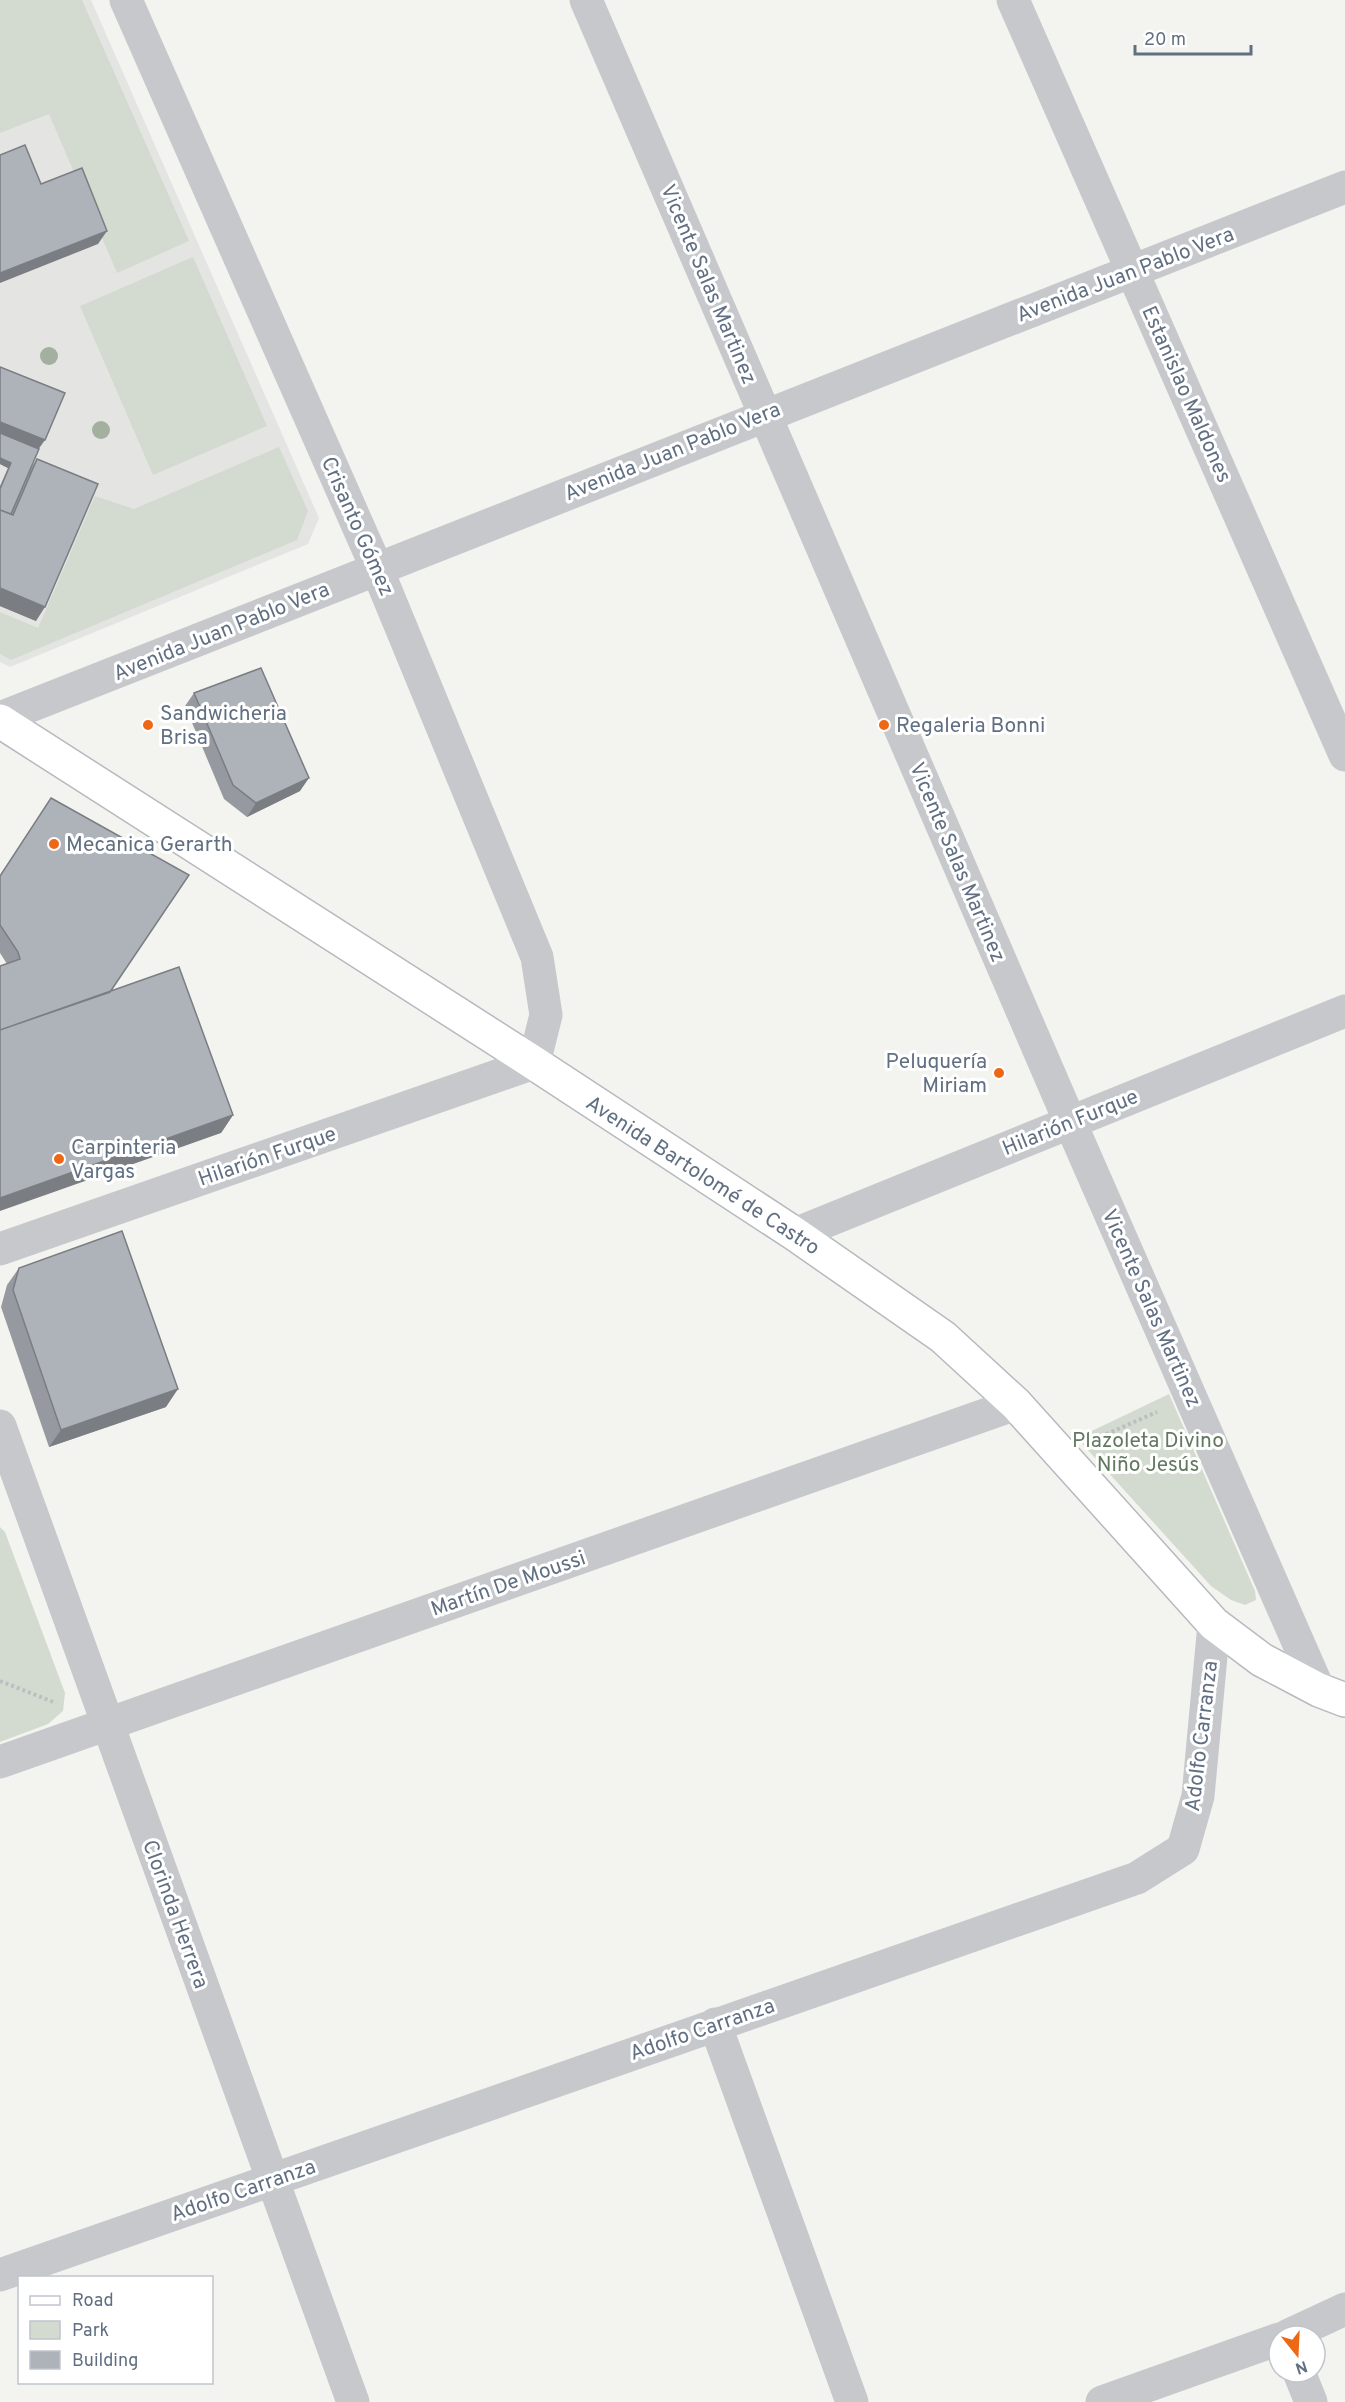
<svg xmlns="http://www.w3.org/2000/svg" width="1345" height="2402" font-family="Overpass,sans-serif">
<rect width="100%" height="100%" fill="#f3f4ef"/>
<path fill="#e4e4e3" d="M0,0H91L319,518L308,544L10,667L0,662Z"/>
<path fill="#d3dbd0" d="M0,0H82L189,241L117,273L49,114L0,133Z
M193,257L267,426L153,475L80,306Z
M279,447L308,511L297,540L11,660L0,654V612L38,628L95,496L134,509Z
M1169,1394L1255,1591L1256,1600L1245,1605L1231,1600L1211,1586L1077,1438Z
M0,1527L5,1532L65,1693L63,1711L48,1724L0,1742Z"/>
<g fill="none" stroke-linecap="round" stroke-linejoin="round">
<defs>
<path id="major" d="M0,721L534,1063L795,1234L943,1337L1016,1404L1214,1624L1262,1660L1319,1690L1345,1700"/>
</defs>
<use href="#major" stroke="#b6b9be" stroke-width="36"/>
<path stroke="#bdbec1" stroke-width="4" stroke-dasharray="3 3" stroke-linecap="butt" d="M1095,1439L1157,1412
M0,1681L56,1703"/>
<path stroke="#c6c8cc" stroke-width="33" d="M586,0L1070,1122L1319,1690
M1013,0L1345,755
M0,718L1345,187
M795,1234L1345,1011
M0,1249L534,1063L546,1015L537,957L377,569L126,0
M0,1426L353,2402
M0,1762L1016,1404
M715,2024L852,2402
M0,2275L1137,1878L1183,1849L1198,1796L1214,1624
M1287,2336L1345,2309
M1299,2372L1311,2402
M1102,2402L1279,2339"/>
<use href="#major" stroke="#fff" stroke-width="33"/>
</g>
<g fill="#a3b0a0">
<circle cx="49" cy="356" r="9"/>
<circle cx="101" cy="430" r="9"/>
</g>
<path fill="#969aa0" d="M39,449L30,469L37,459L36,621L0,606V486L8,468L0,464Z
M194,693L300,791L247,817L224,799L185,706Z
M51,798L110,992L233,1115L221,1133L7,964L0,953V875Z
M19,1268L166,1407L49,1447L1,1307L7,1285Z"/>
<path fill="#7a7d82" d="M107,231L98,244L0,283V273Z
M0,422L45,440L35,454L0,439Z
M0,458L11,463L8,468L0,464Z
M0,588L45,607L36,621L0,606Z
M309,778L300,791L247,817L256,803Z
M233,1115L221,1133L0,1211V1198Z
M178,1389L166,1407L49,1447L61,1430Z"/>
<path fill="#aeb3ba" stroke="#7a7d82" stroke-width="1.5" d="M25,145L41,184L82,168L107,231L0,273V155Z
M0,367L65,393L45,440L0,422Z
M0,433L39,449L11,514L0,510V489L11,463L0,458Z
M37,459L98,484L45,607L0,588V510L13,515Z
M261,668L309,778L256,803L233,785L194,693Z
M51,798L189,875L110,992L0,1030V966L20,959L18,952L0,925V876Z
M179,967L233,1115L0,1198V1030Z
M122,1231L178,1389L61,1430L13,1290L19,1268Z"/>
<g fill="#ee6715" stroke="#fff" stroke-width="2">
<circle cx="148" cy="725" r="6"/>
<circle cx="884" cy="725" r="6"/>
<circle cx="54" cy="844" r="6"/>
<circle cx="999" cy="1073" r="6"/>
<circle cx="59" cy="1159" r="6"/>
</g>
<g text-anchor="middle" stroke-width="6" stroke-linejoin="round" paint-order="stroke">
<g font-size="21" fill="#616f83" stroke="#fff">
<text transform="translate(1125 274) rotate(-21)" y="7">Avenida Juan Pablo Vera</text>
<text transform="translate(709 284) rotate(67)" y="7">Vicente Salas Martinez</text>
<text transform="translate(1187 394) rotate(66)" y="7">Estanislao Maldones</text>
<text transform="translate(672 451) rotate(-22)" y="7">Avenida Juan Pablo Vera</text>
<text transform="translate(358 526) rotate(66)" y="7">Crisanto Gómez</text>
<text transform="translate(221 631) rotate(-22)" y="7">Avenida Juan Pablo Vera</text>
<text transform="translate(958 862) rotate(67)" y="7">Vicente Salas Martinez</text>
<text transform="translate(1070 1122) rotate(-22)" y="7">Hilarión Furque</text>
<text transform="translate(267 1156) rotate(-19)" y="7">Hilarión Furque</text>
<text transform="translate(703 1175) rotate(33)" y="7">Avenida Bartolomé de Castro</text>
<text transform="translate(1152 1308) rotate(66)" y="7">Vicente Salas Martinez</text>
<text transform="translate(508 1583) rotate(-19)" y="7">Martín De Moussi</text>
<text transform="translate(1201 1736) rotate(-83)" y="7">Adolfo Carranza</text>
<text transform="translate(176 1914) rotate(70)" y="7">Clorinda Herrera</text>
<text transform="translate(702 2029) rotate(-19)" y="7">Adolfo Carranza</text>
<text transform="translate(243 2190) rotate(-19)" y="7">Adolfo Carranza</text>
</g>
<g font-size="21" fill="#616f83" stroke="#fff" text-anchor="start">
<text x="160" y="720">Sandwicheria<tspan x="160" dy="24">Brisa</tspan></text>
<text x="896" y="732">Regaleria Bonni</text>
<text x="66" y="851">Mecanica Gerarth</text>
<text x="987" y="1068" text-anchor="end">Peluquería<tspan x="987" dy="24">Miriam</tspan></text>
<text x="71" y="1154">Carpinteria<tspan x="71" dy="24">Vargas</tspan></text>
</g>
<g font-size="21" fill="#627960" stroke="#fff">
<text x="1148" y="1447">Plazoleta Divino<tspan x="1148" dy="24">Niño Jesús</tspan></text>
</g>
</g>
<rect x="18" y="2276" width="195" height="108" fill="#ffffff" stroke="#c0c5cd" stroke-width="1.5"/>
<rect x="30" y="2296" width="30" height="9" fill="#ffffff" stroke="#c0c5cd" stroke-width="1.5"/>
<text x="72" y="2306" font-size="18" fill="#616f83">Road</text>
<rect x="30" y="2321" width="30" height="18" fill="#d3dbd0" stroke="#c0c5cd" stroke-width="1.5"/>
<text x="72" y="2336" font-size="18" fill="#616f83">Park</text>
<rect x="30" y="2351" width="30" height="18" fill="#aeb3ba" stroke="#c0c5cd" stroke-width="1.5"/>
<text x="72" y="2366" font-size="18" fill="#616f83">Building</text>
<g transform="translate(1297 2354) rotate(162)"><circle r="28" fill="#ffffff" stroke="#c0c5cd" stroke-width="1.5"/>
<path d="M0-4.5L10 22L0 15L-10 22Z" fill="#ee6715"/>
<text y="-9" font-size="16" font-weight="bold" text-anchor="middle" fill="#616f83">N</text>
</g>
<path d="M1135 45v9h116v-9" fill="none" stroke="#616f83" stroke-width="3"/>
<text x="1144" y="45" font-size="18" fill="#616f83" stroke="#ffffff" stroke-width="4.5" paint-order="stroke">20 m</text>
</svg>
